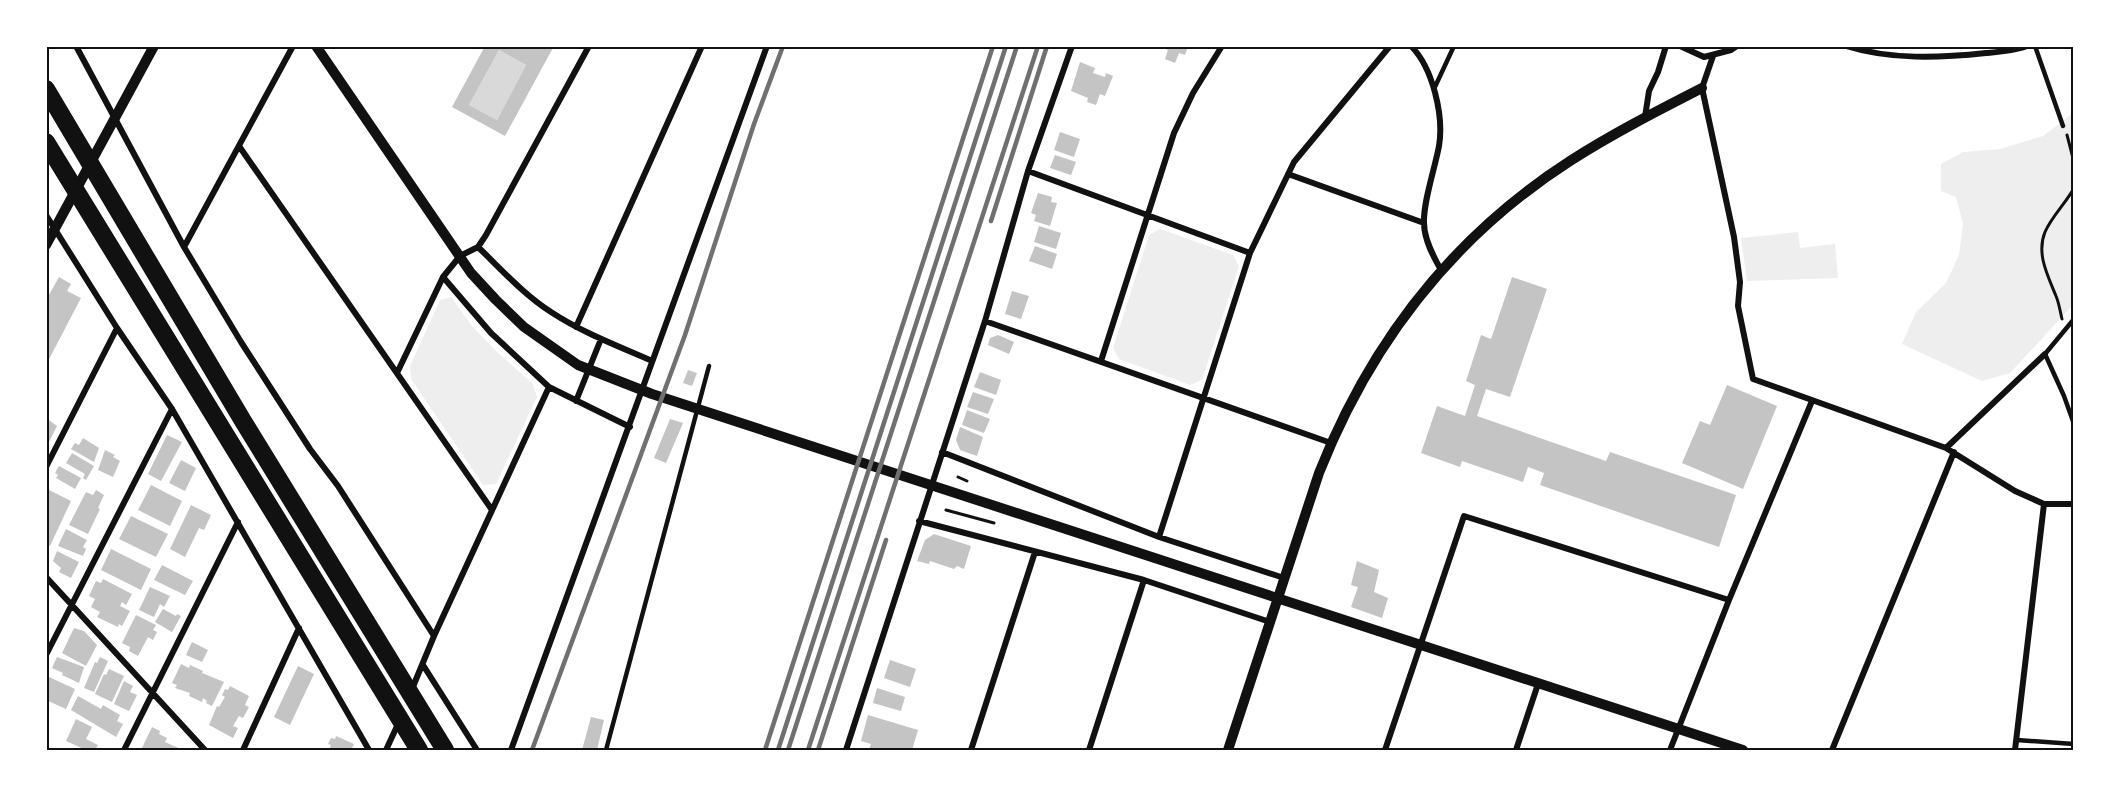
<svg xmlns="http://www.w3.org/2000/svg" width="2120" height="797" font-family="Lato,sans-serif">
<rect width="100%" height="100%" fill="#fff"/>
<path fill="#eee" d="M2073,113V305L2010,373L1982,381L1902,344L1916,312L1946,283L1959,255L1963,224L1956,197L1941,191V164L1963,152L2000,149L2043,136Z
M1160,229L1233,255L1239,266L1202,380L1190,385L1119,359L1113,348L1149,235Z
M1798,232L1800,248L1835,244L1838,278L1747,281L1741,238Z
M451,297L472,326L496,351L533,384L537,397L496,484L483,485L411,379L410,366L440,300Z"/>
<path fill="#d9d9d9" d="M499,50L526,65L497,120L469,105Z"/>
<path fill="#c4c4c4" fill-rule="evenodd" d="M485,46H554L505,136L452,107ZM499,50L526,65L497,120L469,105Z
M1159,46H1188L1185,55L1179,53L1175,63L1165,59L1168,50Z
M1080,62L1095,68L1093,73L1105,77L1106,73L1113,76L1105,96L1100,94L1096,105L1087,102L1088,98L1071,91Z
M1060,132L1080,139L1074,157L1054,150Z
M1055,155L1076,162L1071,175L1050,168Z
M1038,193L1052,197L1051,202L1057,203L1050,226L1034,221L1036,215L1031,213Z
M1039,226L1061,233L1056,249L1034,242Z
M1035,246L1057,254L1052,269L1029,261Z
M59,277L71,284L67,291L81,298L46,365V300Z
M1512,277L1547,289L1510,397L1486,389L1477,416L1606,461L1610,452L1736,495L1719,547L1540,485L1544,473L1528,467L1523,482L1462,461L1460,467L1421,453L1437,406L1465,416L1475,385L1466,381L1481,335L1491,339Z
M1012,291L1029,296L1021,319L1005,314Z
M998,335L1014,342L1009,354L988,345L990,338Z
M688,370L697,373L692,386L683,383Z
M980,372L1001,380L996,395L974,387Z
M1727,385L1777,406L1743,489L1682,463L1700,421L1710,425Z
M973,392L994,399L988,414L967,407Z
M967,410L990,419L984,433L962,425Z
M46,418L57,426L49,442L46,441Z
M670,419L683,423L666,463L654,458Z
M960,427L983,437L977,456L960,450L956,440Z
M167,435L182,442L161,481L148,474Z
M83,438L99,448L94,462L71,449L75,443L79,445Z
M105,450L115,455L113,457L120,461L113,477L98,470Z
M72,453L94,466L86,480L83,478L85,474L66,463Z
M181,460L196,468L185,491L169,483Z
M59,466L81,478L75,489L56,478L58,475L55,473Z
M151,485L182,501L170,526L138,510Z
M49,490L71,501L50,546L46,544V495Z
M96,490L104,495L98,508L100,509L88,534L69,525L86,492L93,495Z
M191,505L211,515L204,530L199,528L185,557L170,549Z
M131,516L168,534L156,557L119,539Z
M66,529L87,540L83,547L86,549L83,556L58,546Z
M934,534L971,546L964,569L957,566L954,569L930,561L929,564L917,561L925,540Z
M111,549L151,569L141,590L101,570Z
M57,551L79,562L71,578L59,572L61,568L53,561Z
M1357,561L1379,570L1374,592L1388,598L1382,618L1351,607L1358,587L1351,585Z
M162,565L193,581L185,595L154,580Z
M103,579L132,594L126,605L122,602L120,606L130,611L122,626L119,624L118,627L97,617L100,612L91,607L95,599L89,596L96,581L101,583Z
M150,587L170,596L164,607L160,604L154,617L139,610Z
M163,609L176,616L177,614L181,616L172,632L155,622Z
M136,615L156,625L153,630L157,632L153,640L148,637L138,656L129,651L130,647L122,643Z
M74,628L84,631L97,645L86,666L62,653Z
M192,642L208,650L202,662L186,655Z
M57,657L84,667L79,683L62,675L63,673L52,668Z
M100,657L108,661L94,692L84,688L95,662L97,663Z
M890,660L916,669L910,687L884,678Z
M181,664L189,668L190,665L203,671L202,673L224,682L212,706L206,703L207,701L203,698L202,702L189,696L190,693L175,688L177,685L172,683Z
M298,666L314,674L290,725L274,717Z
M109,669L124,676L112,702L95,694L104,674L106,675Z
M49,677L75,689L66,709L46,700V683Z
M124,681L133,686L130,692L137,695L129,711L114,704Z
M230,686L249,696L245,705L249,707L243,718L239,716L233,726L238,728L233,738L209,725L217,706L219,707L225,697L222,695L225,689L228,690Z
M877,688L905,697L901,711L873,703Z
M78,696L101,709L103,705L120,715L117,721L123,724L116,737L71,710Z
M868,715L918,730L912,750H869L871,744L861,741Z
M591,717L604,720L597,750H582Z
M76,719L92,727L86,739L98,745L95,750H86L66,741Z
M152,727L160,731L159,734L167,738L165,742L183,750H146L142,748Z
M336,736L354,744L351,750H329L331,745L328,744L331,738L335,739Z"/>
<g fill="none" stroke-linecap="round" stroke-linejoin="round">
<path stroke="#111" stroke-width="3" d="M2067,135L2074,162
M2062,319C2060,311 2059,303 2056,296C2048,276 2036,254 2045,232C2052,216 2066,203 2074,188
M958,477L967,481
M946,510L994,523"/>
<path stroke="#111" stroke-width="4.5" d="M2035,46L2063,126
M1434,89L1454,46
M2074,319L2045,354L2064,396L2074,424
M2017,740L2074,744
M606,750L709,366"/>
<path stroke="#111" stroke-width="6" d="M76,46L184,247L241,342L310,449L338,486L434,636
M1411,46C1433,68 1444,116 1439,146C1435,168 1423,202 1424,223C1424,239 1433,256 1441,270
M1680,46L1704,57L1731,50L1737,46
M1846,46C1891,60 1939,58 1986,53C1999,52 2014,51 2027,46
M1713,56L1702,88L1734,237L1740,282L1738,306L1753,379L1946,448L2015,491L2044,504H2074
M1645,117L1649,91L1658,72L1666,46
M239,146L492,510
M1028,171L1250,253
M1288,174L1424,223
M46,215L117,328L172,409L369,750
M184,247L293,46
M478,247C501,269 524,295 551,312C583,333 618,346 652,361
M443,277L491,333L549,387L630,427
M985,321L1331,443
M576,327L702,46
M1101,361L1174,133L1193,93L1222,46
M397,373L443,277L460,256L478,247L486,235L589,46
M576,401L601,339
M1946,448L2045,354
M942,452L1159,537L1284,578
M46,467L117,328
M919,521L1144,580L1270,622
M1159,537L1250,253L1294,162L1390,46
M46,577L205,750
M46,655L172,409
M423,665L477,750
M412,689L434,636L549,387
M124,750L238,522
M243,750L299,628
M386,750L398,724
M511,750L767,46
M846,750L985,321L1028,171L1072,46
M971,750L1035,552
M1089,750L1144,580
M1385,750L1464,516L1729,600
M1516,750L1538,684
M1670,750L1729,600L1812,401
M1832,750L1954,452
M2015,750L2044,504"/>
<path stroke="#111" stroke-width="10" d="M316,46L471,273L496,300L524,327L578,365L652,394L1743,750
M46,245L154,46
M1228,750L1319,473C1370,344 1452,237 1570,161C1612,134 1657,111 1702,88"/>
<path stroke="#111" stroke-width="18" d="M46,89L243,421L445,750
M46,142L419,750"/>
<path stroke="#707070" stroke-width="4.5" d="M991,221L1047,46
M532,750L685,335L754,124L783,46
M765,750L993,46
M778,750L1006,46
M788,750L1017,46
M808,750L1038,46
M818,750L886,540"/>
</g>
<rect width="2120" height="797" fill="none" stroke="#ffffff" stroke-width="96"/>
<rect x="48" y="48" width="2024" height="701" fill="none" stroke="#111" stroke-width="2"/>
</svg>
